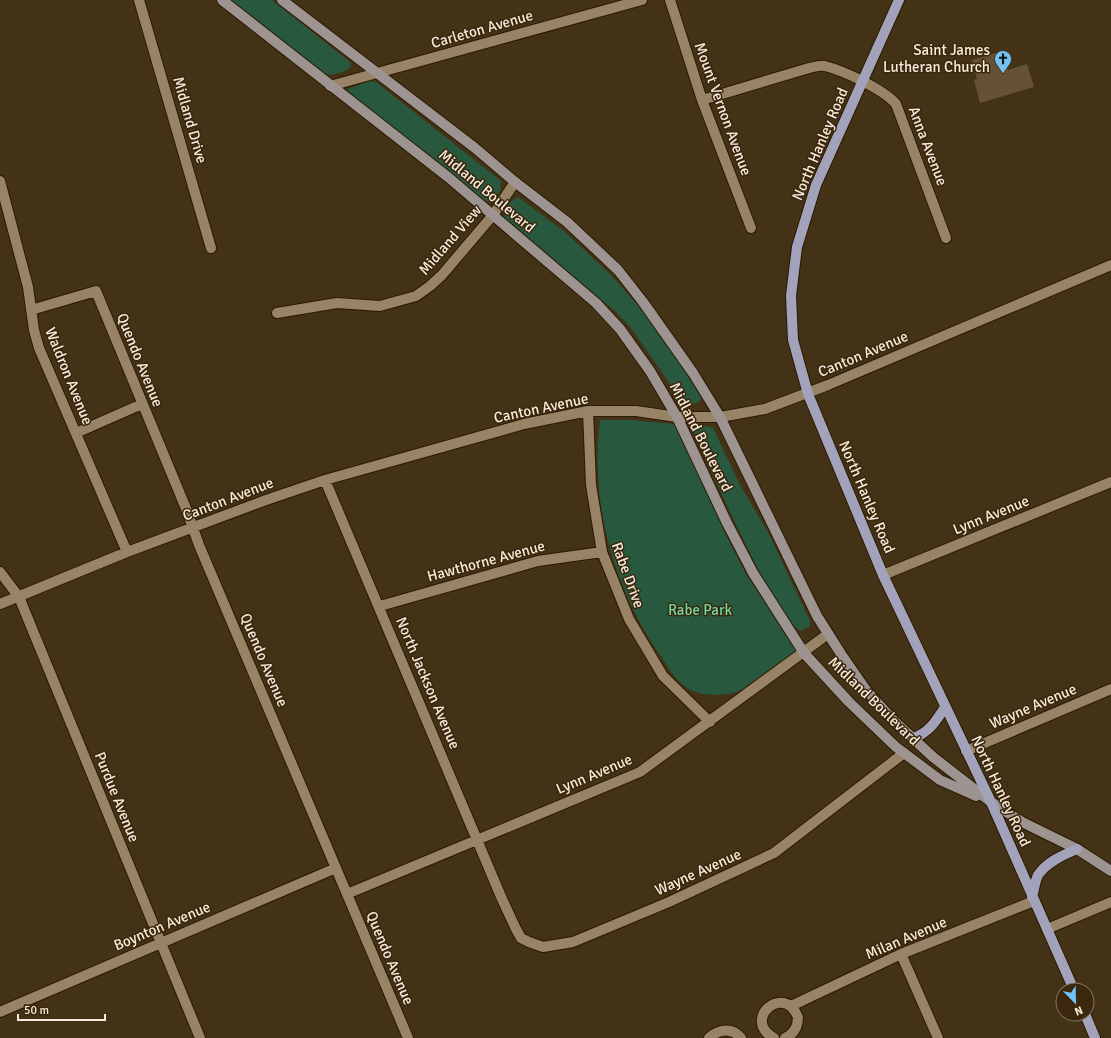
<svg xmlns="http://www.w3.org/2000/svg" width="1111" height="1038" font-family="Signika,sans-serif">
<rect width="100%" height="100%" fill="#443217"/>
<path fill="#28593f" d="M231,0H272L350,62L351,66C346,73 332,76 324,74Z
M370,81L376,82L501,181L500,191L491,202L483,201L348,93V89Z
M518,197L565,232L610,274L643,311L698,388L702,395L701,400C695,406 689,404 682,401L631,328L617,313L505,218C502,209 511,200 518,197Z
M600,420H629L675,424L726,535L746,574L796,651C772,670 749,695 716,695C707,695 694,693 687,688C676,680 669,669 662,658C629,611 607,555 600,498C597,472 597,446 600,420Z
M705,426L713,428L740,485L769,534L810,621V626L801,631C775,619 710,468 695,434L694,430L698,427Z"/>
<path fill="#655136" d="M1003,51L1008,70L1027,64L1034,87L980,103L974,80L977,79L972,60Z"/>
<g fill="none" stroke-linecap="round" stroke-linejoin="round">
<defs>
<path id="minor" d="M139,0L211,248
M670,0L702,100L751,228
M330,86L642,0
M702,100L809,68C814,67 820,65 825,66C844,71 883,89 896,104L946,238
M0,181L28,287L34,330L39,348L127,552
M31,310L96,291L187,511L199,545L408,1038
M277,313L337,303L380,306L416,296L430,286L442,275L493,215L515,182
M588,411L591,485L602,552L629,619L663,676L710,722
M76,433L142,404
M325,480L502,899L516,929L521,938L529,942L543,947L573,942L669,902L774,853L904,753
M0,572L19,597L200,1038
M883,575L1111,482
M0,604L127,552L266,500L325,480L524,424L588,411H636L677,417H720L765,409L828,385L1111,265
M380,606L538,561L602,552
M966,751L1111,689
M347,894L640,772L828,634
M1047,929L1111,902
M901,954L938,1038
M791,1006L901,954L1034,901
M0,1012L336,868
M709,1038C719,1029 732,1027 741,1038
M774,1038C741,1020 784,982 798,1017C798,1027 794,1034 785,1038"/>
<path id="secondary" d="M222,0L448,177L596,303L620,329L650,371L677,417L727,523L753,573L804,653L849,702L896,747L940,780L976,796
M282,0L475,148L515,182L567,222L618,270L643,302L693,373L720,417L817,616L841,654L866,690L893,720L933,757L991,802L1022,822L1077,849L1111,871"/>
<path id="primary" d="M899,0L816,185L797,247L794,271L791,296L793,340L808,394L883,575L991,802L1074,990
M913,738C929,733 936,721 945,707
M1032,897C1034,890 1035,881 1038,875C1047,862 1063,855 1077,849
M1085,1014L1095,1038"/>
</defs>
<use href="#minor" stroke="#2a1900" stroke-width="12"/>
<use href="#secondary" stroke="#2a1900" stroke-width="12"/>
<use href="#primary" stroke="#2a1900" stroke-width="12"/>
<use href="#minor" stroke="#988366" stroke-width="10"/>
<use href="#secondary" stroke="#9d9390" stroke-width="10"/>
<use href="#primary" stroke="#a2a3bb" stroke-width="10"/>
</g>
<defs>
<symbol id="church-pin" viewBox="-11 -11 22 30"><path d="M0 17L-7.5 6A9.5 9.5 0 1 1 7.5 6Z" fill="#72c1f5" stroke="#3a270d"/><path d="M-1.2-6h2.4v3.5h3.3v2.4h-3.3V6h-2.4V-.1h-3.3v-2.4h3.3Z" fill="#111"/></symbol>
</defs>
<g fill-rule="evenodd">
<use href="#church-pin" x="993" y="49" width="20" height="27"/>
</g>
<g text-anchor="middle" stroke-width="3" stroke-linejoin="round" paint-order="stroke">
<g font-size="15" fill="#f7ebdb" stroke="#3a270d">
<text transform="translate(482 29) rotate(-16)" y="5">Carleton Avenue</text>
<text transform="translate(723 109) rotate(70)" y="5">Mount Vernon Avenue</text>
<text transform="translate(190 120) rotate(74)" y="5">Midland Drive</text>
<text transform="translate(820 144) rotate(-67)" y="5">North Hanley Road</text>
<text transform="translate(928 146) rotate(69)" y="5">Anna Avenue</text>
<text transform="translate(487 191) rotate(40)" y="5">Midland Boulevard</text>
<text transform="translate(450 240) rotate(-49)" y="5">Midland View</text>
<text transform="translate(863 354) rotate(-23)" y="5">Canton Avenue</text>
<text transform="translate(140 360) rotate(68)" y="5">Quendo Avenue</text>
<text transform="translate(69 376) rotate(68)" y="5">Waldron Avenue</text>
<text transform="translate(541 408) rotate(-12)" y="5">Canton Avenue</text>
<text transform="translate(701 437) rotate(63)" y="5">Midland Boulevard</text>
<text transform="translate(867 497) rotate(67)" y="5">North Hanley Road</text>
<text transform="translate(228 499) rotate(-21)" y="5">Canton Avenue</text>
<text transform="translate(991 515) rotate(-22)" y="5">Lynn Avenue</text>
<text transform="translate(486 561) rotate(-15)" y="5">Hawthorne Avenue</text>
<text transform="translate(628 575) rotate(70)" y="5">Rabe Drive</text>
<text transform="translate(264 660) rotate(67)" y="5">Quendo Avenue</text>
<text transform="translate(428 683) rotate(67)" y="5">North Jackson Avenue</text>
<text transform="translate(874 701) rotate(44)" y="5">Midland Boulevard</text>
<text transform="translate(1033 706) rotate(-23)" y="5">Wayne Avenue</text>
<text transform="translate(594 774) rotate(-23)" y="5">Lynn Avenue</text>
<text transform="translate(1001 791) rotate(65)" y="5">North Hanley Road</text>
<text transform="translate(117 797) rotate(68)" y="5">Purdue Avenue</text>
<text transform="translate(698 872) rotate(-24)" y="5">Wayne Avenue</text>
<text transform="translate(162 926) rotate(-23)" y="5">Boynton Avenue</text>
<text transform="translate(906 938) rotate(-23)" y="5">Milan Avenue</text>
<text transform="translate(390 958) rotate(67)" y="5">Quendo Avenue</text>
</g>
<g font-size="15" fill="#f7ebdb" stroke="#3a270d" text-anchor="end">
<text x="990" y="55">Saint James<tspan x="990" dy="17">Lutheran Church</tspan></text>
</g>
<g font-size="15" fill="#75d9a2" stroke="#3a270d">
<text x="700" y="615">Rabe Park</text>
</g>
</g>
<g transform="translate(1075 1002) rotate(157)"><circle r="19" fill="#3a270d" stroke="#86755f"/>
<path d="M0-3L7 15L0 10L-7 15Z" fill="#72c1f5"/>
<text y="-6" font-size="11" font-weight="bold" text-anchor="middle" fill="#f7ebdb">N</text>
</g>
<path d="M18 1014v6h87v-6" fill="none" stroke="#f7ebdb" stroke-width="2"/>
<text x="24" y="1014" font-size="12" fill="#f7ebdb" stroke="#3a270d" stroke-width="3" paint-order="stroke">50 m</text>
</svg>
